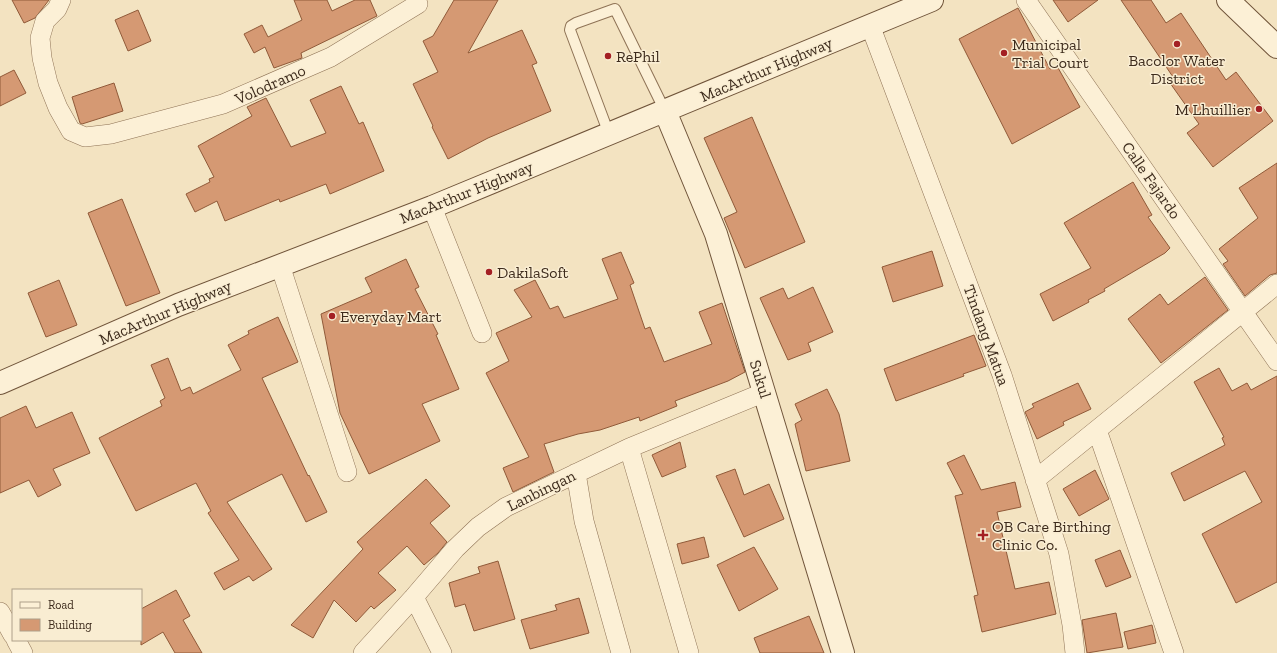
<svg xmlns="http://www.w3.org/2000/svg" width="1277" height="653" font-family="'Zilla Slab',serif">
<rect width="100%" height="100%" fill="#f3e3c1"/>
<path fill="#d59973" stroke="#905a39" d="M12,0H49L35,18L24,23Z
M294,0H327L332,11L355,0H370L377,16L301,53L302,58L274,68L265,47L254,53L244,34L262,25L268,37L302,20Z
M454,0H498L468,53L522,30L537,63L532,65L551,111L488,138L448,159L432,127L433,126L413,84L438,72L423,41L433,36Z
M1053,0H1098L1068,22Z
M1121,0H1151L1166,23L1181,13L1226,80L1236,72L1273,121L1213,167L1187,133L1199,124L1170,83L1175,80Z
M1018,8L1050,69L1057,66L1080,107L1012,144L959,39Z
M138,10L151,41L128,51L115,20Z
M14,70L26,93L0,106V77Z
M114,83L123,111L82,124L80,123L72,97Z
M341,86L359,124L363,122L384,171L330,194L326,184L280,202L279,199L225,221L217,201L195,212L186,194L210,182L209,179L214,177L198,146L252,116L247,107L266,98L291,147L326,133L310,100Z
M752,117L805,242L745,268L724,218L737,212L704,138Z
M1277,163V273L1270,275L1245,296L1223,264L1228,261L1219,249L1258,218L1239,188Z
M1133,182L1152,215L1148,217L1170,248L1165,253L1104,289L1105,291L1088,300L1089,302L1053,321L1040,294L1091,268L1064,223Z
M122,199L160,293L126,306L88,213Z
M932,251L943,286L893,302L882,267Z
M621,252L634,283L630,285L645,329L650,327L664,362L712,344L699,312L722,303L745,372L728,381L675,401L677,406L640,421L639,417L600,430L578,434L544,444L554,472L513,492L503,468L529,457L486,373L509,361L496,333L532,317L514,290L535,280L550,309L558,306L564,318L618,299L602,259Z
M406,259L419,287L415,289L438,334L436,335L459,389L422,404L440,441L369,474L340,413L321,314L372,292L365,278Z
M1205,277L1228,310L1161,363L1128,319L1160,294L1168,305Z
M59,280L77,325L46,337L28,293Z
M813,287L833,332L808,343L811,351L788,360L760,298L783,288L788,299Z
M278,317L298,362L262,378L308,476L309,475L327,512L306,522L282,474L227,502L272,569L253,581L249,576L224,590L214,573L239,560L208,513L211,511L196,483L136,511L99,438L162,406L160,401L165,398L151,365L168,358L181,391L190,387L193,394L241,370L228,345L249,334L248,331Z
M974,335L986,366L963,374L964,376L896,401L884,369Z
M1219,368L1232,391L1247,383L1251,390L1277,376V582L1236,603L1202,534L1262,502L1245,471L1184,501L1171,473L1225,445L1222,438L1224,437L1194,382Z
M1078,383L1091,409L1063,422L1064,425L1037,439L1025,412L1034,407L1032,404Z
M827,389L839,414L850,461L806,471L795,424L802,420L795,404Z
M26,406L36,428L72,412L90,453L53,469L61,485L38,497L29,480L0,493V418Z
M680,442L686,467L662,477L652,455Z
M964,455L981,490L1015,482L1021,507L997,512L1015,589L1049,582L1056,614L982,632L974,596L978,595L955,496L963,494L947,463Z
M735,469L744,495L769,484L784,519L744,537L716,476Z
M1095,470L1109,499L1079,516L1063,489Z
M426,479L450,506L430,523L447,542L438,553L424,565L407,546L378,573L396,590L374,609L371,606L356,622L334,600L313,638L291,625L363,549L357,542Z
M704,537L709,557L682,564L677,544Z
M754,547L778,589L739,611L717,565Z
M1120,550L1131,577L1106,587L1095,560Z
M498,561L515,619L474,631L465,604L455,607L449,583L480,573L478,567Z
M176,590L190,616L183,620L202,653H175L163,632L141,645V609Z
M579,598L589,633L530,649L521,620L557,610L555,605Z
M1116,613L1123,647L1087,653L1082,620Z
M809,616L824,653H760L754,638Z
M1152,625L1156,643L1128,649L1124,632Z"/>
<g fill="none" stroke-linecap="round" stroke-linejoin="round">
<defs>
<path id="lane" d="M609,134L570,30L571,26L576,23L615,9L665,111"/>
<path id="street" d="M61,0L57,9L45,21L40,38L42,58L48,83L58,108L71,131L85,137L111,134L223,104L331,57L418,4
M1026,0L1277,361
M870,25L1002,375L1059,554L1072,625L1075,653
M432,207L482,333
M280,265L347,472
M1097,430L1174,653
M629,448L689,653
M576,473L584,521L621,653
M1035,480L1277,284
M414,597L442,653
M0,612L13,635
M16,640L23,653
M363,653L414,597L455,549L478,527L506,507L629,448L765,392"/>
<path id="secondary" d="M1228,0L1277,47
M665,111L716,234L843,653
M0,383L178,305L432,207L932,0"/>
</defs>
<use href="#lane" stroke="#8f7356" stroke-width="12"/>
<use href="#street" stroke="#8f7356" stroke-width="20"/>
<use href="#secondary" stroke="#70543a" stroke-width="24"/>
<use href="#lane" stroke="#fcf0d6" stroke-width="10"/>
<use href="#street" stroke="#fcf0d6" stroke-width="19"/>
<use href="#secondary" stroke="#fcf0d6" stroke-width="22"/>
</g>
<g fill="#a42024" stroke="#f9edd2" stroke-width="1.5">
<circle cx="1177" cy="44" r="4"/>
<circle cx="1004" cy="53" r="4"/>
<circle cx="608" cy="56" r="4"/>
<circle cx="1259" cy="109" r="4"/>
<circle cx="489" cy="272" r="4"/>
<circle cx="332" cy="316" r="4"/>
<path d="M981 529h4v4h4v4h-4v4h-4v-4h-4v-4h4z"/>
</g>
<g text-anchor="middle" stroke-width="3" stroke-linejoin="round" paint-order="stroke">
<g font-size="16" fill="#3d2b1c" stroke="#f9edd2" text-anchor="start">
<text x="1012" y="50">Municipal<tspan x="1012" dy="18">Trial Court</tspan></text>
<text x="616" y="62">RePhil</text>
<text x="1177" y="66" text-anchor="middle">Bacolor Water<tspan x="1177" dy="18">District</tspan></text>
<text x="1251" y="115" text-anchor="end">M Lhuillier</text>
<text x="497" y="278">DakilaSoft</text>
<text x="340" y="322">Everyday Mart</text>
<text x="992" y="532">OB Care Birthing<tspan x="992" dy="18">Clinic Co.</tspan></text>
</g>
<g font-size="16" fill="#3d2b1c" stroke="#f9edd2">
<text transform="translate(766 69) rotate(-23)" y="6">MacArthur Highway</text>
<text transform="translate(270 84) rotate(-24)" y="6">Volodramo</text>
<text transform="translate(1152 180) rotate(55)" y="6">Calle Fajardo</text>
<text transform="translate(466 192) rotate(-22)" y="6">MacArthur Highway</text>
<text transform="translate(165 312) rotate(-23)" y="6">MacArthur Highway</text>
<text transform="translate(987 335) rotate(70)" y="6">Tindang Matua</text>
<text transform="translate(761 379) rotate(73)" y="6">Sukul</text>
<text transform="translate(541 490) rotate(-26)" y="6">Lanbingan</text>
</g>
</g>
<rect x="12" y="589" width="130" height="52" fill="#f9edd2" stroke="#ae9f89"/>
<rect x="20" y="602" width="20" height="6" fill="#fcf0d6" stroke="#ae9f89"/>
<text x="48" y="609" font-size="12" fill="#3d2b1c">Road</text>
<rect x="20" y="619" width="20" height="12" fill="#d59973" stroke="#ae9f89"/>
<text x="48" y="629" font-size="12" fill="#3d2b1c">Building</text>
</svg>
